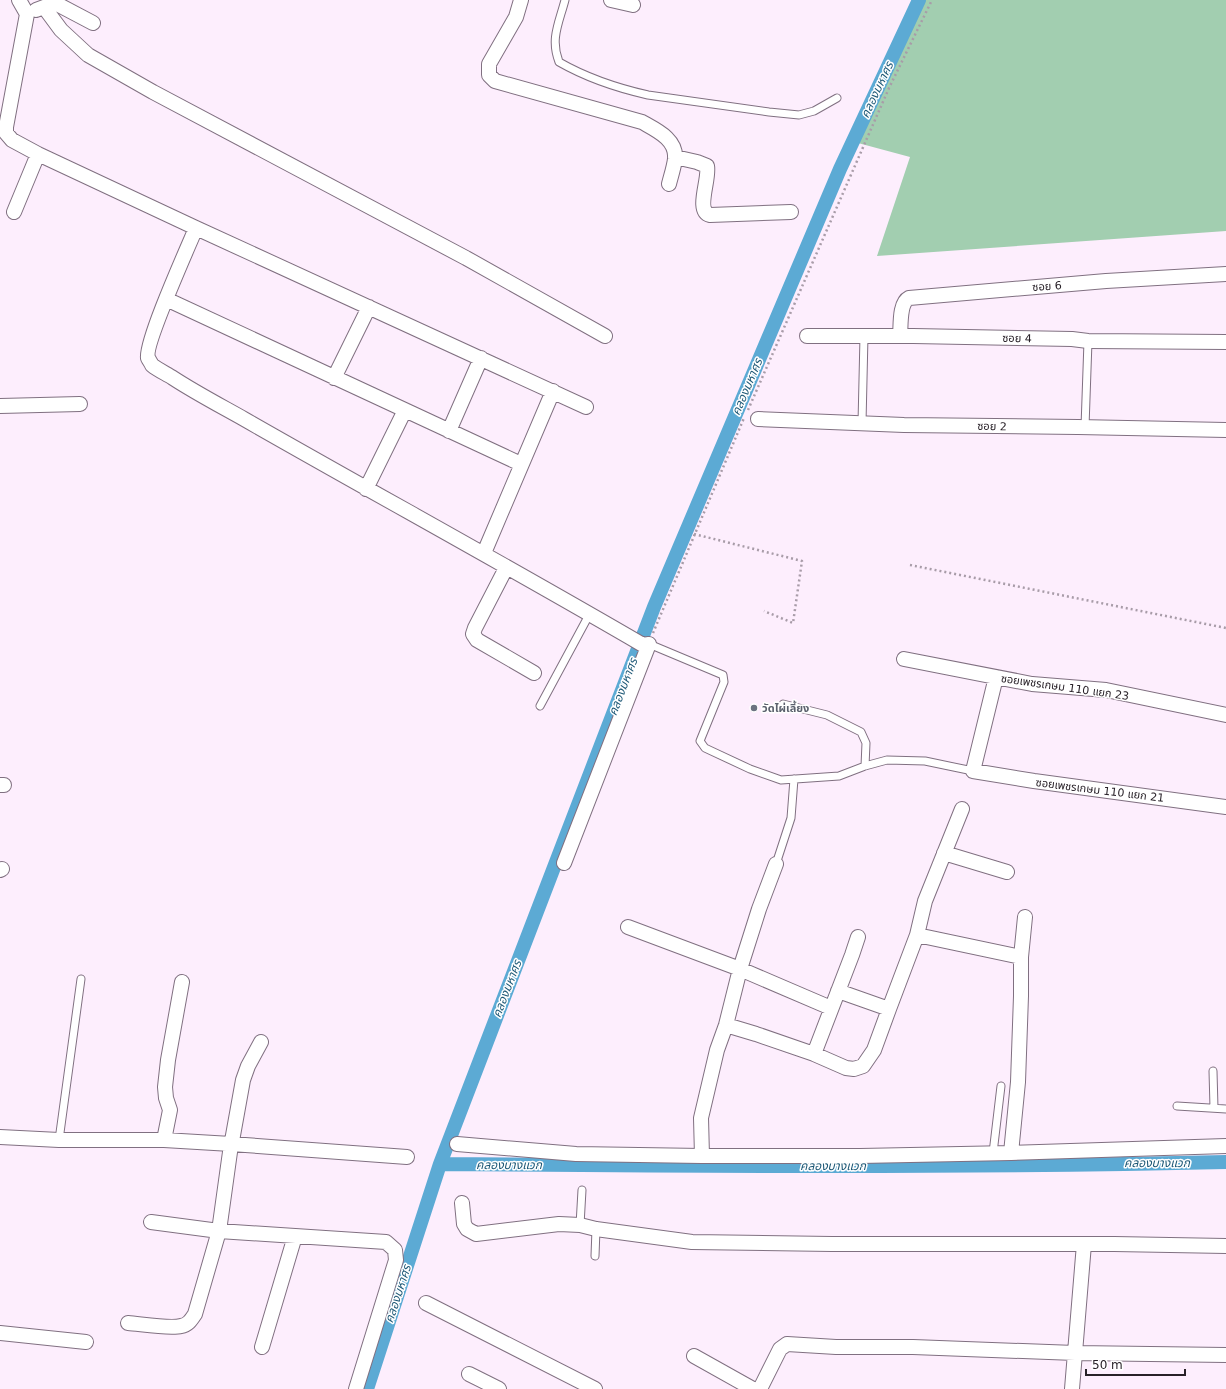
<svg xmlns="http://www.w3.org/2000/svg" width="1226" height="1389" font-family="'DejaVu Sans','Noto Sans Thai',sans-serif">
<rect width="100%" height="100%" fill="#fdeefd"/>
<path fill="#a2ceb0" d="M924,0H1226V231L877,256L910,157L858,143Z"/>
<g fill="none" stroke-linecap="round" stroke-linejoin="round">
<path stroke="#5caad4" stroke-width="14" d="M440,1164C702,1166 964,1168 1226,1162
M367,1389L440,1164L654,607L840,169L919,0"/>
<defs>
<path id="service" d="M565,0C559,23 550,39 559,62C587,78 617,88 648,95L769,112L799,115L814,111L837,98
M862,423L864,336
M1085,427L1088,341
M649,644L723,675L724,682L700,741L705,748L750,769L781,780L839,776L865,766L887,760L925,761L973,771
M783,704L827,715L861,732L866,743L865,766
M540,706L589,615
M776,864L791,818L794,779
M1213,1071L1214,1108
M1177,1106L1226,1109
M59,1140L81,979
M993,1153L1001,1086
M580,1225L582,1190
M595,1256L596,1229"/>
<path id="minor" d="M19,0L27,14L6,127V133L12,140L38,154L196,228L586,407
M521,0L516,17L489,64V75L495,81L642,122C656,130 677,139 675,159C674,167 671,176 669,184
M611,0L633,5
M44,7L61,30L88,55L153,92L466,258L605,336
M36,10L52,4H57L93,23
M675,157L697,162L707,166C710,179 695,211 710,215L791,212
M14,212L38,154
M196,228C188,247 144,345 148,358C149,360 151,363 152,365C158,370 167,374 173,378C196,393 221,406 244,419C377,495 511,568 643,645L649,644L564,863
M166,299L521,464
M807,336H913L1072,339L1088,341L1226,342
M900,336C901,326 899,303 909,298L1106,281L1226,274
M334,378L369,307
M0,406L80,404
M758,419L904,425L1078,427L1226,430
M449,431L481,358
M366,489L405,410
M484,553L553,391
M506,568L475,628L473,634L477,640L534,673
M904,659L1032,684L1106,690L1226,715
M996,677L973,771L1034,781L1226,807
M0,785H4
M944,853L1007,872
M0,870L2,869
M628,927L740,969L831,1008
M917,935L1021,957
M838,991L889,1009L917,935L925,901L962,809
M726,1025L756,1034L814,1054L846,1068L854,1069L863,1066L874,1050L889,1009
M814,1054L852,955L858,937
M0,1137L59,1140H164L231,1144L407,1157
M164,1140L170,1110L166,1098L165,1087L168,1060L182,982
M457,1144L576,1154L702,1156H860L1011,1153L1226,1146
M1011,1153L1018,1082L1021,996V957L1025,917
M702,1156L701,1118L717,1050L726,1025L740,969L759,909L776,864
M462,1203L464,1224L467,1229L476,1234L559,1224L580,1225L596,1229L692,1242L832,1244H1114L1226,1246
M151,1222L219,1231L386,1242L395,1250L396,1260L356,1389
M426,1303L595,1389
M128,1323C141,1324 170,1329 181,1326C188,1325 191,1320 195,1314L219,1231L230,1152L243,1080L248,1066L261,1042
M0,1333L86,1342
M262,1347L295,1236
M694,1356L753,1389
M469,1374L499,1389
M760,1389L780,1349L787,1344L836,1347H913L1075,1353L1226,1355
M1072,1389L1084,1244"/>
</defs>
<use href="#service" stroke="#807081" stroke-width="9"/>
<use href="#minor" stroke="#807081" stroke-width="16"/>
<path stroke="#a89ca8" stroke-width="2.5" stroke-dasharray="2 3" stroke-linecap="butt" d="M748,410L889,88L932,0
M694,534L802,561L793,623L764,611
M910,565L1226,628
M653,633L744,418"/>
<use href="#service" stroke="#fff" stroke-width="7"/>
<use href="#minor" stroke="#fff" stroke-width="14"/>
</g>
<circle fill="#6b7280" stroke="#fff" stroke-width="1.5" cx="754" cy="708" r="4"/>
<g text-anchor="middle" stroke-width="3" stroke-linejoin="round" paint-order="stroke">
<g font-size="11" fill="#282128" stroke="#fff">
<text transform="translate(1047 286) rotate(-4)" y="4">ซอย 6</text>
<text transform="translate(1017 338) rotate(1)" y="4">ซอย 4</text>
<text transform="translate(992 426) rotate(1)" y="4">ซอย 2</text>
<text transform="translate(1065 687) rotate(8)" y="4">ซอยเพชรเกษม 110 แยก 23</text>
<text transform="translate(1100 790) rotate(7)" y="4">ซอยเพชรเกษม 110 แยก 21</text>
</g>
<g font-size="11" font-weight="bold" fill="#5b616d" stroke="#fff" text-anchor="start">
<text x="762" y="712">วัดไผ่เลี้ยง</text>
</g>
<g font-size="12" font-style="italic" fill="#1d5876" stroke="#fff">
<text transform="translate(877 90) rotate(-65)" y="4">คลองมหาศร</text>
<text transform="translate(747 387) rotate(-67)" y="4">คลองมหาศร</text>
<text transform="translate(623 687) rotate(-69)" y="4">คลองมหาศร</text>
<text transform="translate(507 989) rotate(-69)" y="4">คลองมหาศร</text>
<text x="1157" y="1167">คลองบางแวก</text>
<text x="509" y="1169">คลองบางแวก</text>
<text x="833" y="1170">คลองบางแวก</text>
<text transform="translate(398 1294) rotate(-72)" y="4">คลองมหาศร</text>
</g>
</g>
<path d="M1086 1369v6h99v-6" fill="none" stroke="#282128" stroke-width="2"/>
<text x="1092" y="1369" font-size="12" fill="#282128" stroke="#ffffff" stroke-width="3" paint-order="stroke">50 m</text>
</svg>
